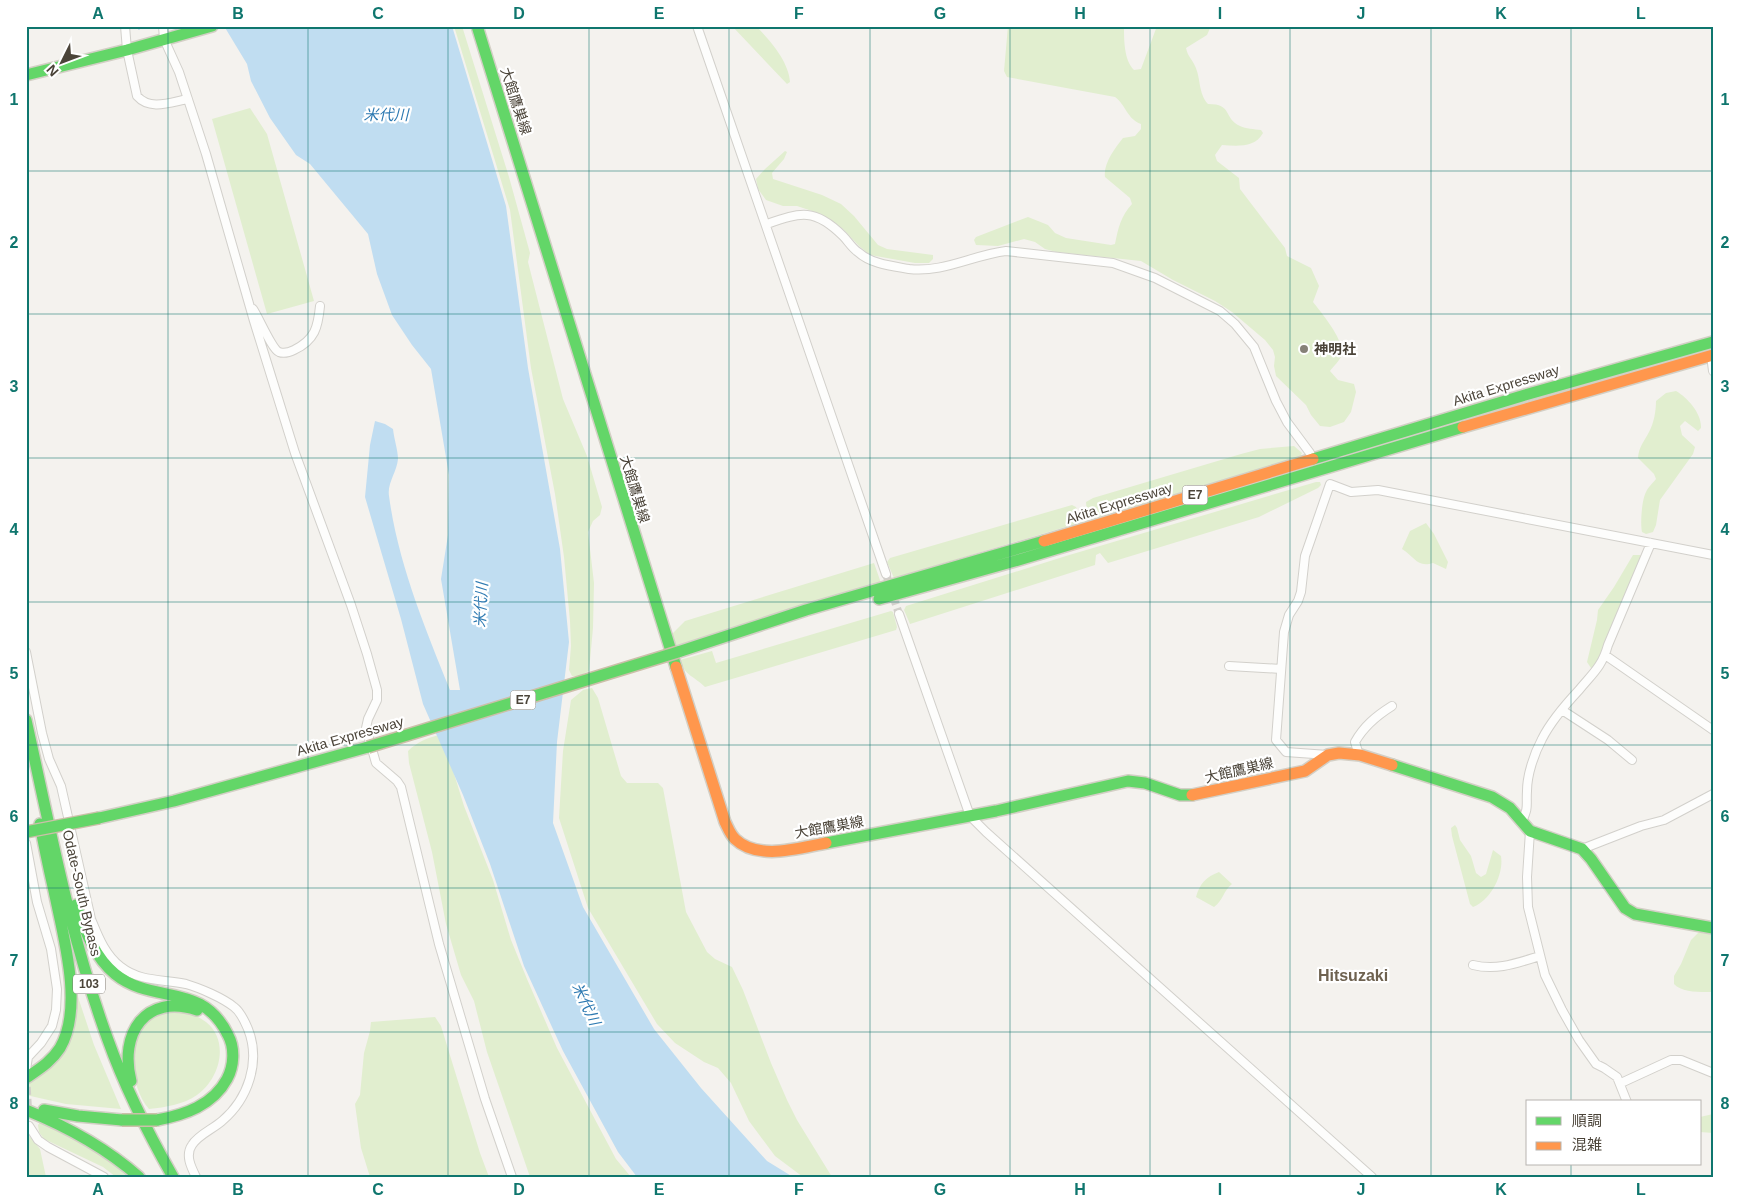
<svg xmlns="http://www.w3.org/2000/svg" width="1739" height="1203" font-family="Helvetica,'Noto Sans JP',sans-serif">
<rect width="100%" height="100%" fill="#f4f2ee"/>
<path fill="#e1eecf" d="M454,26H462L509,177L530,253L528,262L563,399L587,456L602,507L600,515L593,521L588,532L594,583L593,628L589,671L579,676H572L569,670L571,646L570,621L564,557L555,494L531,368L510,210Z
M732,26H756C770,40 789,62 790,82L787,84Z
M1008,26H1124C1124,40 1124,60 1134,70L1141,69L1157,26H1211L1207,35L1186,48C1188,57 1192,59 1195,66C1201,78 1198,93 1208,104C1233,104 1223,118 1240,126C1246,129 1254,129 1261,130L1263,133C1255,148 1237,146 1222,145L1215,155L1217,161L1239,178L1240,189L1285,248L1287,256L1311,268L1319,286L1313,302C1321,312 1345,341 1342,355C1340,360 1333,367 1330,371L1338,380L1354,384L1356,392L1351,412L1344,422L1330,427L1320,426L1311,415L1306,405L1276,376L1274,366L1275,357L1273,350L1265,340L1232,312L1215,301L1173,280L1141,261L1056,252L1045,249L1035,242L1024,239L998,246L976,245L974,240L976,237L1028,217L1048,225L1055,233L1066,238L1111,245L1115,244C1118,228 1121,216 1132,204L1130,198L1105,177C1103,164 1115,148 1123,138L1135,136L1141,129V124C1127,119 1126,105 1115,97L1007,77L1004,71Z
M250,108L267,134L314,301L267,314L212,119Z
M785,151L787,152L784,159L772,173L773,179L822,195L841,204L854,216L878,245L887,249L933,255V259L929,263H915L870,255L859,246L843,229L821,214L797,206H783L766,200L758,189L756,179L765,169Z
M1676,391C1688,398 1702,414 1701,428L1698,431L1685,421L1680,426L1682,435L1695,447L1693,454L1660,500L1656,525L1653,532L1646,534L1642,532C1640,523 1642,499 1646,492C1648,487 1653,483 1656,479L1654,474L1638,458C1639,446 1644,442 1649,432C1654,423 1656,411 1656,401L1666,393Z
M1294,446L1302,453L1300,457L894,578L887,562L890,558L1072,505L1076,507L1080,516H1085L1087,514L1086,502L1093,498L1241,454L1260,449Z
M1316,482H1320L1321,485L1318,488L1259,517L1108,563L1100,553L1096,555L1095,565L910,624L904,610L906,606L1066,556Z
M1426,523L1434,534L1448,562L1446,569L1433,563C1417,568 1415,557 1402,549L1410,531Z
M1633,555H1640L1642,557L1594,669L1591,668L1587,662L1597,620L1598,610L1614,587Z
M874,563L881,583L675,646L672,634L685,621Z
M891,611L893,612L897,627L896,630L705,687C694,676 685,676 680,660L712,651L716,663Z
M592,688L598,698L621,776L627,783H658L663,788L686,912L707,952L715,959L732,967L743,990L771,1063L787,1100L797,1120L832,1177H803L775,1156L749,1121L731,1083L718,1068L704,1062L675,1043L657,1024L588,908L559,818L563,751L571,700L583,690Z
M439,735L447,751L464,806L493,880L511,940L527,979L557,1048L616,1159L631,1177H530L487,1052L474,1001L461,975L446,924L432,852L409,763L408,751C417,742 427,738 439,735Z
M1455,825L1457,828L1460,840L1471,856L1476,873L1481,877L1486,874L1493,850L1501,856C1504,874 1491,900 1473,907L1470,904L1452,836L1451,828Z
M1219,872L1232,884C1223,891 1223,901 1214,907L1196,897C1200,883 1206,877 1219,872Z
M1699,932L1713,935V992C1701,992 1682,993 1674,984V976L1681,964L1691,940Z
M78,997L94,1045L121,1109L66,1104L26,1095V1083L45,1072L76,998Z
M181,1010C190,1013 198,1016 206,1022C230,1041 220,1079 197,1095C182,1105 166,1107 149,1109C130,1088 125,1034 151,1017C160,1011 171,1011 181,1010Z
M435,1017L441,1026L480,1153L489,1177H370L361,1148L355,1104L360,1095L364,1053L370,1031L371,1022Z
M1713,1114V1133L1700,1132V1117Z
M40,1122L90,1146L132,1177H116L103,1167L44,1139L39,1132L38,1125Z
M26,1132L40,1149L46,1177H26Z"/>
<path fill="#c0ddf1" d="M224,26H452L506,206L528,368L560,549L569,642L557,742L553,823L583,907L654,1029L701,1088L767,1161L793,1177H637L618,1152L563,1051L524,966L490,864L463,795L423,704L401,619L365,497L370,445L375,421L385,424L393,429C394,439 398,450 398,459C397,472 387,483 389,496C398,563 425,628 450,690H460L441,579L448,535L449,475L431,369L412,345L392,315L377,274L368,234L310,164L296,155L270,118L251,81L247,64Z"/>
<g fill="none" stroke-linecap="round" stroke-linejoin="round">
<path stroke="#c0ddf1" stroke-width="2" d="M139,29L140,26"/>
<path stroke="#d2cfca" stroke-width="8" stroke-dasharray="8 4" stroke-linecap="butt" d="M886,574L899,614
M26,1075L29,1126"/>
<defs>
<path id="street" d="M125,26L127,50L137,96C150,111 171,102 188,99
M163,26L164,39L179,72L206,154L254,321L295,453L351,605L367,654L377,690V700L368,719L366,728L376,763L397,781L401,787L439,944L485,1099L512,1177
M697,26L886,574
M767,224C801,212 815,208 843,236C848,241 852,248 858,252C871,264 892,266 909,269C943,273 973,255 1006,251L1113,263L1155,278L1220,311L1235,324L1254,347L1276,401L1287,422L1310,453
M253,309C259,318 272,349 279,352C284,354 290,352 294,350C315,340 318,327 320,306
M1712,363L1713,371
M899,614L970,816L986,832L1372,1177
M26,652L42,733L49,759L61,786L91,919C98,936 105,955 121,967C140,982 163,979 186,984C200,988 223,998 234,1007C241,1012 245,1022 248,1029C261,1062 248,1099 222,1121C213,1129 198,1135 192,1145C185,1155 191,1167 196,1177
M1605,655L1713,730
M1229,666L1281,669
M1562,710L1608,740L1632,760
M1328,755L1286,752L1276,740L1284,632L1289,615L1298,601L1301,592L1305,556L1330,484L1351,492L1378,490L1713,555
M1359,755L1355,742C1364,726 1376,716 1392,706
M1522,821C1529,807 1526,806 1527,791C1527,775 1534,754 1542,739C1551,721 1565,705 1579,690C1592,674 1602,667 1608,645L1651,543
M1530,831L1527,877L1528,907L1545,975L1562,1010L1579,1040L1596,1064L1604,1068L1617,1077L1627,1102
M26,843L37,902L51,949L57,989L56,1010L52,1026L41,1043L28,1057L26,1070
M1582,849L1641,826L1664,820L1713,794
M1473,965C1497,971 1517,963 1540,956
M1621,1083L1671,1060H1681L1713,1073
M29,1126L38,1140L48,1147L104,1177"/>
<path id="fast" d="M477,26L676,667
M26,75L127,50L212,26
M1313,459L1525,395L1713,342
M879,599L1022,559L1463,427
M678,652L806,610L1044,541
M26,720C50,827 70,937 108,1040C125,1088 148,1133 173,1177
M1392,765L1492,797L1510,808L1530,831L1582,849L1591,859L1625,908L1635,914L1713,928
M99,818L174,801L368,747
M826,843L996,811L1128,781L1145,783L1180,795H1192
M76,905C85,930 94,957 115,974C153,1005 202,981 228,1035C235,1048 234,1066 227,1079C213,1105 185,1115 157,1120
M26,1078C39,1069 51,1062 60,1048C84,1007 63,935 54,891C49,869 44,846 40,824
M131,1081C119,1034 145,993 197,1010
M26,1110C68,1127 105,1147 139,1177
M44,1110L78,1116L122,1120"/>
<path id="slow" d="M1463,427L1713,355
M1044,541L1313,459
M676,667L725,822C728,828 730,834 735,839C758,861 799,848 826,843
M1192,795L1305,771L1328,755L1339,753L1360,755L1392,765"/>
</defs>
<use href="#street" stroke="#d2d0cb" stroke-width="10"/>
<use href="#fast" stroke="#d3cfc5" stroke-width="14"/>
<use href="#slow" stroke="#d3cfc5" stroke-width="14"/>
<use href="#street" stroke="#fdfdfc" stroke-width="8"/>
<use href="#fast" stroke="#63d668" stroke-width="11"/>
<use href="#slow" stroke="#ff974d" stroke-width="11"/>
<defs>
<path id="fast-bridge" d="M368,747L678,652
M26,832L99,818
M122,1120H157"/>
</defs>
<use href="#fast-bridge" stroke="#ccbfa9" stroke-width="14" stroke-linecap="butt"/>
<use href="#fast-bridge" stroke="#63d668" stroke-width="11"/>
</g>
<path fill="none" stroke="#0f766e" stroke-width="1" stroke-opacity="0.55" d="M168,26V1177M308,26V1177M448,26V1177M589,26V1177M729,26V1177M870,26V1177M1010,26V1177M1150,26V1177M1290,26V1177M1431,26V1177M1571,26V1102M26,171H1713M26,314H1713M26,458H1713M26,602H1713M26,745H1713M26,888H1713M26,1032H1713M1571,1164V1177"/>
<circle fill="#868178" stroke="#fff" stroke-width="2" cx="1304" cy="349" r="5"/>
<g text-anchor="middle" stroke-width="4.5" stroke-linejoin="round" paint-order="stroke">
<g fill="#fff" stroke="#817c74" stroke-width="1">
<rect x="1182.5" y="485.5" width="25" height="19" rx="4"/>
<rect x="510.5" y="690.5" width="25" height="19" rx="4"/>
<rect x="73" y="974.5" width="32" height="19" rx="4"/>
</g>
<g font-size="12" font-weight="bold" fill="#4b4439">
<text x="1195" y="499">E7</text>
<text x="523" y="704">E7</text>
<text x="89" y="988">103</text>
</g>
<g font-size="14" fill="#4b4439" stroke="#fff">
<text transform="translate(516 101) rotate(72)" y="5">大館鷹巣線</text>
<text transform="translate(1506 385) rotate(-17)" y="5">Akita Expressway</text>
<text transform="translate(635 489) rotate(73)" y="5">大館鷹巣線</text>
<text transform="translate(1119 503) rotate(-17)" y="5">Akita Expressway</text>
<text transform="translate(350 736) rotate(-16)" y="5">Akita Expressway</text>
<text transform="translate(1239 770) rotate(-13)" y="5">大館鷹巣線</text>
<text transform="translate(829 827) rotate(-10)" y="5">大館鷹巣線</text>
<text transform="translate(82 893) rotate(77)" y="5">Odate-South Bypass</text>
</g>
<g font-size="14" font-weight="bold" fill="#4b4439" stroke="#fff" text-anchor="start">
<text x="1314" y="354">神明社</text>
</g>
<g font-size="15" font-style="italic" fill="#2e7ab2" stroke="#fff">
<text x="386" y="120">米代川</text>
<text transform="translate(481 605) rotate(-87)" y="5">米代川</text>
<text transform="translate(586 1004) rotate(65)" y="5">米代川</text>
</g>
<g font-size="16" font-weight="bold" fill="#6e6250" stroke="#fff">
<text x="1353" y="981">Hitsuzaki</text>
</g>
</g>
<rect width="1739" height="1203" fill="none" stroke="#ffffff" stroke-width="55"/>
<rect x="1526" y="1100" width="175" height="65" fill="#ffffff" stroke="#b7b4b0"/>
<rect x="1536" y="1117" width="25" height="8" fill="#63d668" stroke="#b7b4b0"/>
<text x="1572" y="1126" font-size="15" fill="#4b4439">順調</text>
<rect x="1536" y="1142" width="25" height="8" fill="#ff974d" stroke="#b7b4b0"/>
<text x="1572" y="1150" font-size="15" fill="#4b4439">混雑</text>
<g transform="translate(62 62) rotate(228)" stroke="#ffffff" stroke-width="4" paint-order="stroke">
<path d="M0-4L9 19L0 12L-9 19Z" fill="#4b4439"/>
<text y="-8" font-size="14" font-weight="bold" text-anchor="middle" fill="#4b4439">N</text>
</g>
<rect x="28" y="28" width="1684" height="1148" fill="none" stroke="#0f766e" stroke-width="2"/>
<g font-size="16" text-anchor="middle" font-weight="bold" fill="#0f766e">
<text x="98" y="19">A</text>
<text x="238" y="19">B</text>
<text x="378" y="19">C</text>
<text x="519" y="19">D</text>
<text x="659" y="19">E</text>
<text x="799" y="19">F</text>
<text x="940" y="19">G</text>
<text x="1080" y="19">H</text>
<text x="1220" y="19">I</text>
<text x="1361" y="19">J</text>
<text x="1501" y="19">K</text>
<text x="1641" y="19">L</text>
<text x="14" y="105">1</text>
<text x="1725" y="105">1</text>
<text x="14" y="248">2</text>
<text x="1725" y="248">2</text>
<text x="14" y="392">3</text>
<text x="1725" y="392">3</text>
<text x="14" y="535">4</text>
<text x="1725" y="535">4</text>
<text x="14" y="679">5</text>
<text x="1725" y="679">5</text>
<text x="14" y="822">6</text>
<text x="1725" y="822">6</text>
<text x="14" y="966">7</text>
<text x="1725" y="966">7</text>
<text x="14" y="1109">8</text>
<text x="1725" y="1109">8</text>
<text x="98" y="1195">A</text>
<text x="238" y="1195">B</text>
<text x="378" y="1195">C</text>
<text x="519" y="1195">D</text>
<text x="659" y="1195">E</text>
<text x="799" y="1195">F</text>
<text x="940" y="1195">G</text>
<text x="1080" y="1195">H</text>
<text x="1220" y="1195">I</text>
<text x="1361" y="1195">J</text>
<text x="1501" y="1195">K</text>
<text x="1641" y="1195">L</text>
</g>
</svg>
